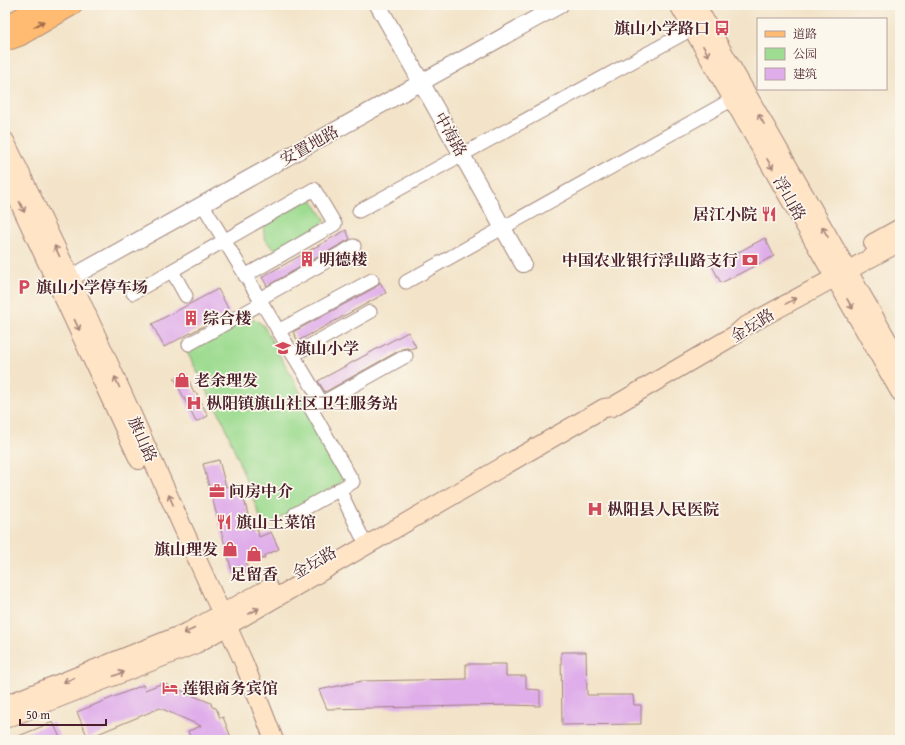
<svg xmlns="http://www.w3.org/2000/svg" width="905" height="745" font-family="'Gentium Book Plus','Noto Serif SC',serif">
<rect width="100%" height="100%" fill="#fbf7ec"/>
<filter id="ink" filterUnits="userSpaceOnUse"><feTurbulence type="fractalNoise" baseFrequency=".025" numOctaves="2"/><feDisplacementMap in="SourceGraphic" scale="8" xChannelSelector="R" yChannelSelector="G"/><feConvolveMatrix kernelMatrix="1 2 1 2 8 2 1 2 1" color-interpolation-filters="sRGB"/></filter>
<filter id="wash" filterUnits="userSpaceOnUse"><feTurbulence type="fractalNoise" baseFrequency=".012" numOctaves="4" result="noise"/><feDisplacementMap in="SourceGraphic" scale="16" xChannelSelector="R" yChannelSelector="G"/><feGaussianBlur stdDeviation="0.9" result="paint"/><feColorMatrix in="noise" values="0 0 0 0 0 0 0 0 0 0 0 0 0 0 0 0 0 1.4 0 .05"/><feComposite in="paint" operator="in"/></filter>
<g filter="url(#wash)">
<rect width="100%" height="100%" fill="#f3e4c9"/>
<path fill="#9edc91" stroke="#747e5e" d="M311,198L326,221L282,249C270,252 260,235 265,225Z
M248,319H254L263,325L343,469L345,478L338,485L264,527L224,423L187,352L241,321Z"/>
<g id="blocks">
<path fill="#dfadea" d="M346,230L350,239L267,286L262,277Z
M765,238L774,256L721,283L712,266Z
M380,282L386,293L298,341L293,332L376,287Z
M218,289L230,312L164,347L152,324Z
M408,332L416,347L410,349L407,348L402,349L325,392L318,381Z
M186,373L194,393L196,392L208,416L196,422L174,378Z
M219,460L226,487L240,484L252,529L257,527L259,537L271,532L279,549L264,556L265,558L246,563L248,571L233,575L203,464Z
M561,652H586L587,695H633L634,705H641V724L562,725Z
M466,664H506V676H526V689L540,690V706L511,705L327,709L319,690L362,681L466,679Z
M163,683L211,703L212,707L216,708L220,718L223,717L232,740H191L188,731L201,726L160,708L88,738L77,712L143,685L145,690Z
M53,722L61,740H9Z"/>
</g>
</g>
<g filter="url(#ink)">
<use href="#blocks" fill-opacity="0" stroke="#9e827a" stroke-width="1"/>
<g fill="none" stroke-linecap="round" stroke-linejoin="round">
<defs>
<path id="minor" d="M203,205L322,403
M359,211L692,29
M172,271L186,296
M406,282L733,99
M133,293L314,189L335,224L245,276
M259,299L354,246
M278,331L372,280
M189,344L262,303
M293,355L370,312
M339,489L361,535
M295,514L353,482L311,409L406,356"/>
<path id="tertiary" d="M378,5L523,264
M60,284L560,5"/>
<path id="secondary" d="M679,5L900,392
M696,5L900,362
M5,141L71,279L206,579L244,663L274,740
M5,172L139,460
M873,243L900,228
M5,705L190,631L269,588
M5,719L196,644L604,408L612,407L735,335L744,327L900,242"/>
<path id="primary" d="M5,26L12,23L43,5
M5,41L19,36L72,5"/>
</defs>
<use href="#minor" stroke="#9e827a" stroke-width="15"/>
<use href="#tertiary" stroke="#9e827a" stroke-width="18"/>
<use href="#secondary" stroke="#9e827a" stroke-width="20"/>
<use href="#primary" stroke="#9e827a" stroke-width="22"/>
<use href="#minor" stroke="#fff" stroke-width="13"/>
<use href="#tertiary" stroke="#fff" stroke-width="16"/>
<use href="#secondary" stroke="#ffe4c6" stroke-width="18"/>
<use href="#primary" stroke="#ffbb71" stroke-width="20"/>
</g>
<defs><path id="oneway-shaft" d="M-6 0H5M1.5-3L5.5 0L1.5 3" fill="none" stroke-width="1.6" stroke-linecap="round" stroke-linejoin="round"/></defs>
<use stroke="#9b654a" href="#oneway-shaft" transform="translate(39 24) rotate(-30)"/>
<g stroke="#a48278">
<use href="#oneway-shaft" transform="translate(706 51) rotate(60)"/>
<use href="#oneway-shaft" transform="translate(761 119) rotate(-120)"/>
<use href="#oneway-shaft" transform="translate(770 164) rotate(60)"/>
<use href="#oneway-shaft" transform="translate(22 207) rotate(65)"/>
<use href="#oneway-shaft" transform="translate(825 232) rotate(-120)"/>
<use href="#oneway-shaft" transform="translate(57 251) rotate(-115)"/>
<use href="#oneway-shaft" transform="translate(791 301) rotate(-29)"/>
<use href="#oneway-shaft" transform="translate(850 304) rotate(60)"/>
<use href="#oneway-shaft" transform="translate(77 325) rotate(65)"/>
<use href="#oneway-shaft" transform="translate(117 382) rotate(-114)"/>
<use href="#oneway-shaft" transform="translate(171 500) rotate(-114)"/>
<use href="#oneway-shaft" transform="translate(254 611) rotate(-30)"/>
<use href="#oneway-shaft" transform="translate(189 631) rotate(155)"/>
<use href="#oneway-shaft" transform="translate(119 674) rotate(-22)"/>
<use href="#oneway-shaft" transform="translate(69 680) rotate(158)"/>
</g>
</g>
<defs>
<symbol id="bus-bare" viewBox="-9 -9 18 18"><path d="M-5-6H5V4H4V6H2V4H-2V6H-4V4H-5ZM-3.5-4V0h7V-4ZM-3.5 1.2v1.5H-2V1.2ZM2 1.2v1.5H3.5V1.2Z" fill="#d1495b" stroke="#fbf7ec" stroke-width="2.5" paint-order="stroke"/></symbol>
<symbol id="restaurant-bare" viewBox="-9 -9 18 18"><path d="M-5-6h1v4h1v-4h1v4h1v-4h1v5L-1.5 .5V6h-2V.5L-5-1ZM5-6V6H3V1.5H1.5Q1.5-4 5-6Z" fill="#d1495b" stroke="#fbf7ec" stroke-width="2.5" paint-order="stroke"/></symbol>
<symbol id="building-bare" viewBox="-9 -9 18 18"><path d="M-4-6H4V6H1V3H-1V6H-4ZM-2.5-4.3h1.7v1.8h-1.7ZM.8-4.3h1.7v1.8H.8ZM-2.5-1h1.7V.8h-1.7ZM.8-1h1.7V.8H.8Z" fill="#d1495b" stroke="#fbf7ec" stroke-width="2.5" paint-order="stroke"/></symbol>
<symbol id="bank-bare" viewBox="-9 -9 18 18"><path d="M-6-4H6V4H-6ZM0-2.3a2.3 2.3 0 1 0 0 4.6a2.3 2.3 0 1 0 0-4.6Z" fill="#d1495b" stroke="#fbf7ec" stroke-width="2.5" paint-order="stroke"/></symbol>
<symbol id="parking-bare" viewBox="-9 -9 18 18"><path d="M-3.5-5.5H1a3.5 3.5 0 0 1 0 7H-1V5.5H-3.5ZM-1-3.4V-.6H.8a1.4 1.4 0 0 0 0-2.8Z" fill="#d1495b" stroke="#fbf7ec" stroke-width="2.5" paint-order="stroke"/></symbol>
<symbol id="school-bare" viewBox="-9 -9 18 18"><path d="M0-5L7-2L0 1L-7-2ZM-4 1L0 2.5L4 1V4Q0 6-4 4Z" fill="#d1495b" stroke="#fbf7ec" stroke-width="2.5" paint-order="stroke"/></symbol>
<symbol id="shop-bare" viewBox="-9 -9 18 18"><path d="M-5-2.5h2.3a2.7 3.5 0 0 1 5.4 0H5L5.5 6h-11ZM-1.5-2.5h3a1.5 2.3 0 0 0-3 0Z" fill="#d1495b" stroke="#fbf7ec" stroke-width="2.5" paint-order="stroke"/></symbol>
<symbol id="hospital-bare" viewBox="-9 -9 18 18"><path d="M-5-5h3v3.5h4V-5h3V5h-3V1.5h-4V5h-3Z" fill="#d1495b" stroke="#fbf7ec" stroke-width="2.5" paint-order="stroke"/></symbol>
<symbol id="office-bare" viewBox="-9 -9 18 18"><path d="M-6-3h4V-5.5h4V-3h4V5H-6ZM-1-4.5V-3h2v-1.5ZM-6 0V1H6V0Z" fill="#d1495b" stroke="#fbf7ec" stroke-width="2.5" paint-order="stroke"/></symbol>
<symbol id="hotel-bare" viewBox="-9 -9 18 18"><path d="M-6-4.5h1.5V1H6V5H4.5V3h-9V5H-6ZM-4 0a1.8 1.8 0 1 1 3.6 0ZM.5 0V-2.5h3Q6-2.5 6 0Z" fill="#d1495b" stroke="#fbf7ec" stroke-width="2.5" paint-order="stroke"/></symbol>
</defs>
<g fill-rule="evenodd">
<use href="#bus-bare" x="711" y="17" width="22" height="22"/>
<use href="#restaurant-bare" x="758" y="203" width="22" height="22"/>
<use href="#building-bare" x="296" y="248" width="22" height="22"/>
<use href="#bank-bare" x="739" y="249" width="22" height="22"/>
<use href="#parking-bare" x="13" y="276" width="22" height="22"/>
<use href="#building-bare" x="180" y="307" width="22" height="22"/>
<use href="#school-bare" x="272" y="337" width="22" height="22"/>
<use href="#shop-bare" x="171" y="369" width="22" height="22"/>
<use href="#hospital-bare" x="183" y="392" width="22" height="22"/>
<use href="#office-bare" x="206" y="480" width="22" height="22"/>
<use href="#hospital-bare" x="584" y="498" width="22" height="22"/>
<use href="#restaurant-bare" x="213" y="511" width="22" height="22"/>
<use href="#shop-bare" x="219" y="538" width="22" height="22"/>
<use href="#shop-bare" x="243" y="543" width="22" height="22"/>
<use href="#hotel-bare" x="159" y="677" width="22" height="22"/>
</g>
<g text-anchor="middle" stroke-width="3.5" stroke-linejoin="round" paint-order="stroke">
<g font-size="16" font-weight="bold" fill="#4a1f2b" stroke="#fbf7ec" text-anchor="start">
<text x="710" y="34" text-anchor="end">旗山小学路口</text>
<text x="757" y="220" text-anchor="end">居江小院</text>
<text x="319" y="265">明德楼</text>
<text x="738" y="266" text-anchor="end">中国农业银行浮山路支行</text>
<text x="36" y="293">旗山小学停车场</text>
<text x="203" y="324">综合楼</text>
<text x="295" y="354">旗山小学</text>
<text x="194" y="386">老余理发</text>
<text x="206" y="409">枞阳镇旗山社区卫生服务站</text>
<text x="229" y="497">问房中介</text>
<text x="607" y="515">枞阳县人民医院</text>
<text x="236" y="528">旗山土菜馆</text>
<text x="218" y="555" text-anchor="end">旗山理发</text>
<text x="254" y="580" text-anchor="middle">足留香</text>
<text x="182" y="694">莲银商务宾馆</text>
</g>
<g font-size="16" fill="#4a1f2b" stroke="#fbf7ec">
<text transform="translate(451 134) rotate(60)" y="6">中海路</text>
<text transform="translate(309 145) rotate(-29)" y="6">安置地路</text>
<text transform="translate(790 198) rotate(60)" y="6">浮山路</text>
<text transform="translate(752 325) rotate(-32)" y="6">金坛路</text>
<text transform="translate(143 439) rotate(66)" y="6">旗山路</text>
<text transform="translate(314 562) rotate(-30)" y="6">金坛路</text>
</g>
</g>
<rect width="905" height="745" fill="none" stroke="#fbf7ec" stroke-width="20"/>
<rect x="757" y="18" width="130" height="72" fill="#fbf7ec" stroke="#b4a19f"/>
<rect x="765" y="31" width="20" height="6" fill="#ffbb71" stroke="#b4a19f"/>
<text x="793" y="38" font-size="12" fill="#4a1f2b">道路</text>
<rect x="765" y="48" width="20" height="12" fill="#9edc91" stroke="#b4a19f"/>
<text x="793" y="58" font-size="12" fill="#4a1f2b">公园</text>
<rect x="765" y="68" width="20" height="12" fill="#dfadea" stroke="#b4a19f"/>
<text x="793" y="78" font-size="12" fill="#4a1f2b">建筑</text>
<path d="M20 719v6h86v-6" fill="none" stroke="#4a1f2b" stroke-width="2"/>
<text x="26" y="719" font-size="12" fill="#4a1f2b" stroke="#fbf7ec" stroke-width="3" paint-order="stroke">50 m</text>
</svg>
